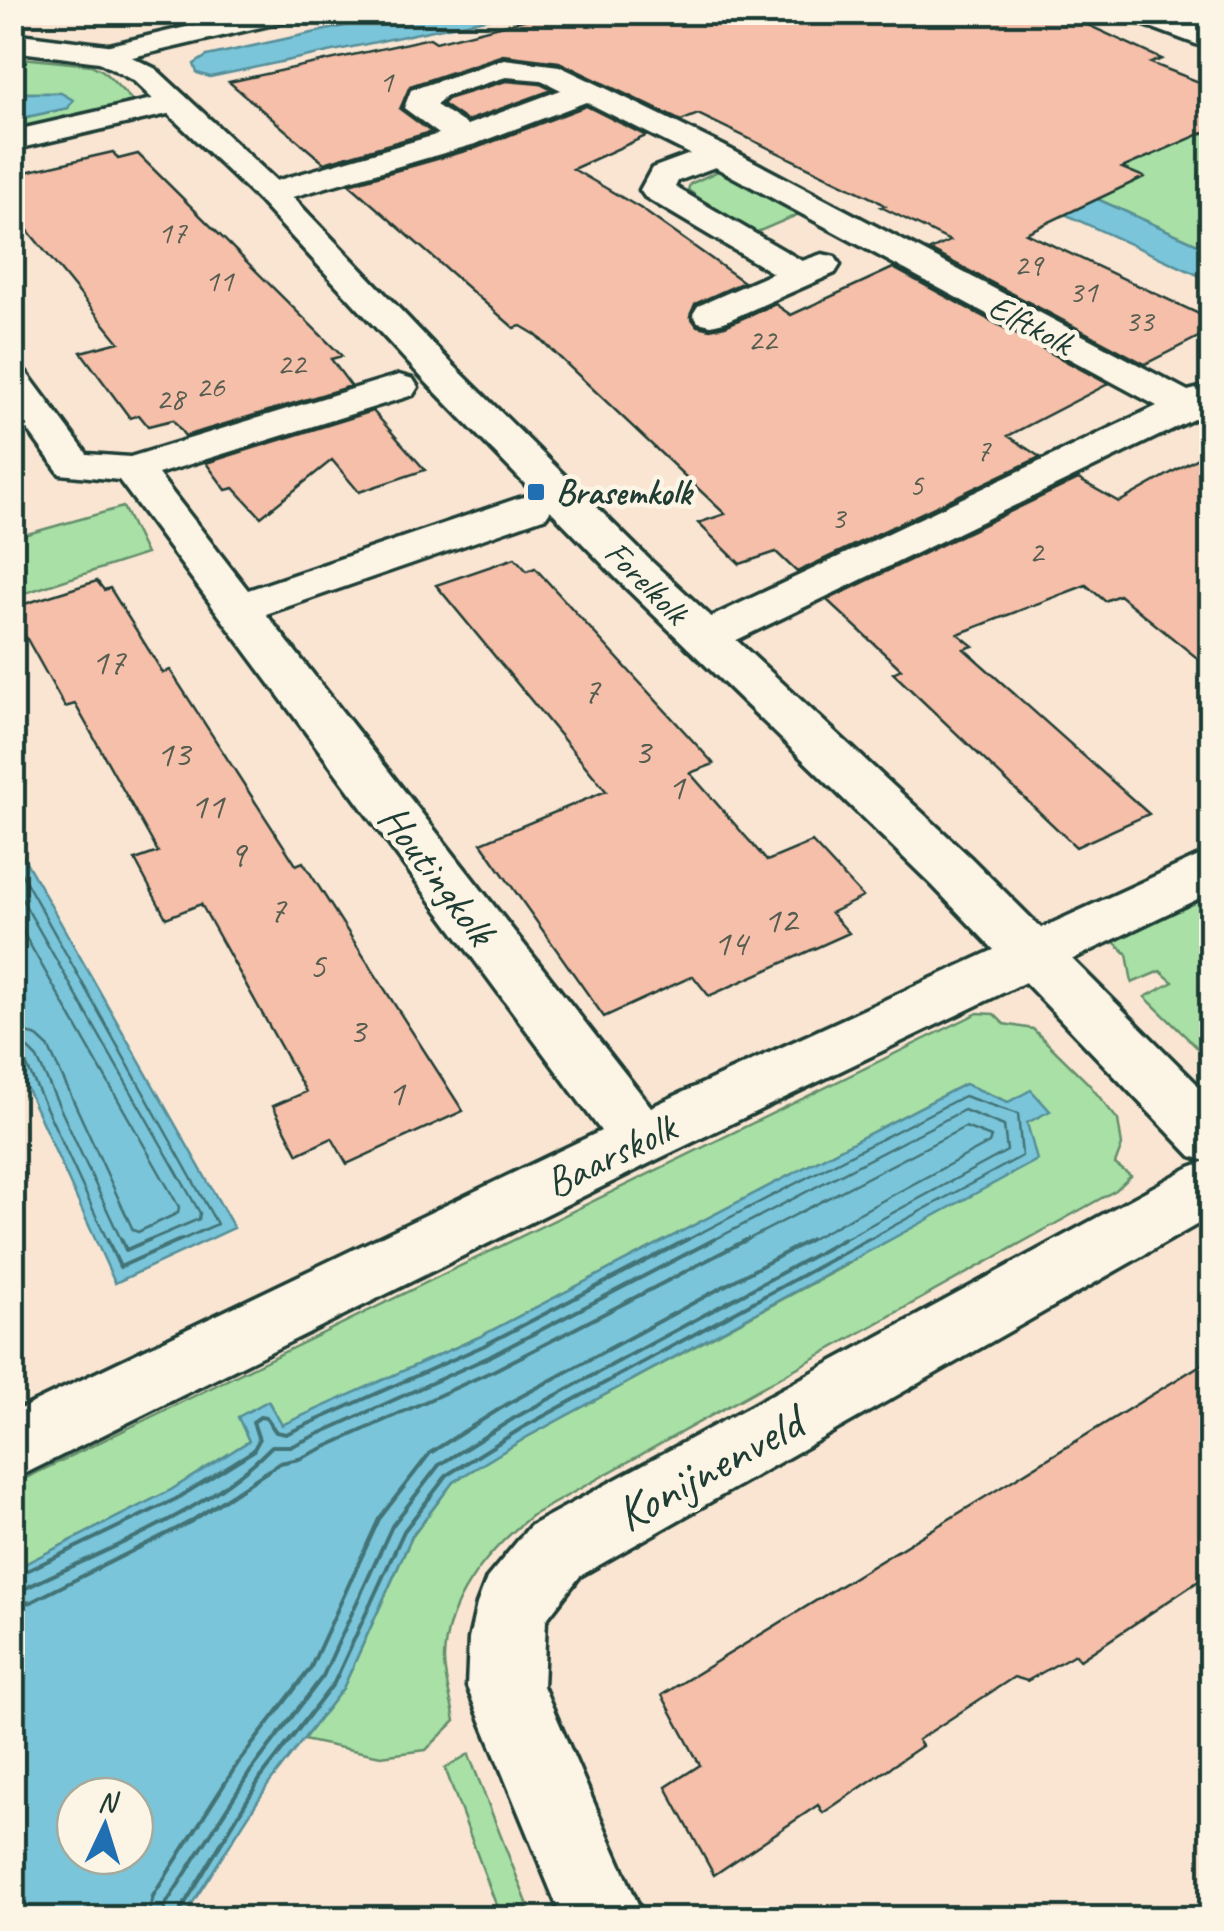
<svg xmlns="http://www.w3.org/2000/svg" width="1224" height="1931" font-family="Caveat,sans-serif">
<rect width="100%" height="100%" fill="#fae5d3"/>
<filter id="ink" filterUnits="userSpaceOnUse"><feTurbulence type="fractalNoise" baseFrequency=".01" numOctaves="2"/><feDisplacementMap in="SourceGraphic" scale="20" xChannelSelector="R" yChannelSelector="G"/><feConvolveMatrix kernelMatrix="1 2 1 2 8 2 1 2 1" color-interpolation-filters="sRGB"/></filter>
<g filter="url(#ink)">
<path fill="#a8e0a5" stroke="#648e6c" stroke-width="2.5" d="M12,57L91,65L103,71L138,106L13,135V120L68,108L61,93H13Z
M819,74L1211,132V250Z
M731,165L811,209L750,235L688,190L690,184Z
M123,507L146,554L13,597V538Z
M1211,890V996L1205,1001L1211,1007V1061L1145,997L1173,982L1160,971L1132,983L1127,954L1114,942Z
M978,1013L994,1014L1004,1024L1033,1029L1088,1083L1118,1120L1122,1145L1115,1164L1131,1176L1116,1190L531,1516C487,1552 446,1599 444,1659C444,1679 452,1702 455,1721L426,1750L381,1756L303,1740L343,1688L412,1537L453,1482L527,1437L850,1263L1008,1102L965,1084L479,1337L282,1426L268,1401L239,1417L249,1441L171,1490L13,1570L12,1485Z
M469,1754V1755L533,1918H501L445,1768Z"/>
<path fill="#7ac5da" stroke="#568f98" stroke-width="2.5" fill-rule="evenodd" d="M408,12L514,13L210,77L197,73L194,64L207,56Z
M819,74L1211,250V281L942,158Z
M13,93H61L73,100L68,108L13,120Z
M12,837L234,1228L115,1283L13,1058Z
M965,1084L1008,1102L1031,1090L1050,1111L1027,1123L1037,1160L527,1437L453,1482L412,1536L343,1688L268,1785L183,1918H13V1570L171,1490L249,1441L238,1417L268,1401L282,1425L479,1337ZM135,1796V1856H75V1796Z"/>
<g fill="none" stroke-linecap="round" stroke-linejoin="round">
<path stroke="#437376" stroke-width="2.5" d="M12,857L217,1224L177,1242
M12,882L200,1213L199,1219L145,1242
M12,913L179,1207L178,1213L138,1232L133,1230L49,1048L35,1035L12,1030
M12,1045L27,1048L37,1058L122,1242
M12,1057L26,1064L108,1242
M683,1242L964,1096L1018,1114L1022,1156L864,1242
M710,1242L964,1110L1004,1126L1007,1151L839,1242
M743,1242L965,1127L991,1137L989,1143L806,1242"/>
<path stroke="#437376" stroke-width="4" d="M107,1239L120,1267L182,1239
M121,1239L126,1250L151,1239
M12,1578L176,1499L253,1451L259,1440L253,1422L260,1417L266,1418L276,1432L286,1434L483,1346L688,1239
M12,1590L26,1588C108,1548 207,1513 272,1446H292L489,1357L715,1239
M12,1605L31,1602L190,1522L280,1463L299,1459L495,1370L748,1239
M148,1918L153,1896L238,1763L310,1669L379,1519L430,1453L509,1403L811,1239
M163,1918L166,1904L250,1772L323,1676L392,1526L439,1465L516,1417L844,1239
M176,1918L260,1779L334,1683L404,1531L447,1475L522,1428L869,1239"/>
</g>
<path fill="#f6bfa9" stroke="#1f3d34" stroke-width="2.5" d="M556,12H1060L1162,59L1151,63L1212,87V129L1122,168L1144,177L1026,233L1212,320V330L1145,364L930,250L950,241L881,207L885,206L876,200L698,114L681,121L559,62L503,55L410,86L400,109L431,132L324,163L229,82L430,38L436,42Z
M506,81L540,84L552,90L467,121L442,104L447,99Z
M586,106L646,136L573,169L640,208L744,282L695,304L690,316L697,326L710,329L725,326L775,304L791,315L893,268L1108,384L1008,436L1040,457L797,572L776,552L740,564L698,523L725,514L536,335L521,326L514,328L349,184L476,148Z
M113,152L118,159L138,154L342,356L331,359L351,386L185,436L173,420L148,426L139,415L130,418L81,352L119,342L12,211V175Z
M373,411L425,470L359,492L332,460L261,517L234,488L226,490L206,463Z
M1212,450V670L1119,595L1105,601L1086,585L958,634L973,646L964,649L1149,814L1076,847L893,673L901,669L827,600L1078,479L1119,502Z
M515,558L527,571L535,568L714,764L690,773L767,861L812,842L863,897L831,913L849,933L709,996L693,976L604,1017L481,843L606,791L436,585Z
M97,581L104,590L110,588L163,673L170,670L296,865L303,862L463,1111L347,1164L332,1138L298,1154L273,1106L306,1092L201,904L166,918L135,860L158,852L75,704L65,707L12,612V608Z
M1212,1358V1572L1080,1660L1075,1654L1027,1681L1014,1677L918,1740L922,1746L823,1813L818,1805L714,1875L666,1787L700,1765L662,1695Z"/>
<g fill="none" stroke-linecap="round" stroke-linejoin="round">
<defs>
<path id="minor" d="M250,12H303L299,18L107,63L97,60L92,54L97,48Z
M1122,12H1163L1212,31V50L1126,18Z
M504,59L559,66L599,85L728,148L1188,391L1212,385V410L720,648L704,653L688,648L681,638L688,628L1157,406L715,167L678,181L675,187L802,261L822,254L835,257L840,265L835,273L724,322L711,325L698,322L693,314L698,306L773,273L645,197L640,190L652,168L690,154L586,102L475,144L282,200H258L253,193L258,186L439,134L404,108L411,90ZM506,77L541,80L561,90L467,125L436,105L445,96Z
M174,94L185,96L189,103L185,110L12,150V131Z
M12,369L26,372L87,454L130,457L385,379L399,375L413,379L418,387L413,395L158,474L248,590L516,499L531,495L546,499L552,508L546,517L266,614L651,1107L1212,850V892L662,1157L12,1480V1413L601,1131L119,480L60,474L12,408Z
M1212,1159V1216L580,1576L546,1620L543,1686L644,1918H562L467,1687L469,1639L477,1604L487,1578L530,1526L1190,1167Z"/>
<path id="tertiary" d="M12,33L107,45L156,69L282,186L454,366L651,561L970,857L1212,1099V1163L1191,1156L932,885L619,581L426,382L258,200L134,81L99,62L12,51Z"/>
</defs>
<use href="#minor" stroke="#1f3d34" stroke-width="7"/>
<use href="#tertiary" stroke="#1f3d34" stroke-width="7"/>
<use href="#minor" fill="#fcf5e5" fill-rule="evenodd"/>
<use href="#tertiary" fill="#fcf5e5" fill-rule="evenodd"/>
</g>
</g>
<rect fill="#1f6fb2" stroke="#fcf5e5" stroke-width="4" x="526" y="482" width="20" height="20" rx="5"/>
<g text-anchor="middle" stroke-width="9" stroke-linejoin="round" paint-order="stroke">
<g font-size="32" fill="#555e51">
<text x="386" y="92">1</text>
<text x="172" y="243">17</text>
<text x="1028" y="275">29</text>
<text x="219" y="291">11</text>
<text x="1083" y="302">31</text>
<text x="1139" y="331">33</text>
<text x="762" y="350">22</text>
<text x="291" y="374">22</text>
<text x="210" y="397">26</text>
<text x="170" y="409">28</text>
<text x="983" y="461">7</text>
<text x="916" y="495">5</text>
<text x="838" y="528">3</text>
<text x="1036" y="562">2</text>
</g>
<g font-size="35" fill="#1f3d34" stroke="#fcf5e5">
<text transform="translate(1031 324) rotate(28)" y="12">Elftkolk</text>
<text transform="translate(647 582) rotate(45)" y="12">Forelkolk</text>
</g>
<g font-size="35" font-weight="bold" fill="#1f3d34" stroke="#fcf5e5" text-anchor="start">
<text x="556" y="504">Brasemkolk</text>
</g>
<g font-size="38" fill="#555e51">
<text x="108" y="674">17</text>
<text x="591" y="703">7</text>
<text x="642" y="764">3</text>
<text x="173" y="766">13</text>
<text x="676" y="799">1</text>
<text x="207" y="818">11</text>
<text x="237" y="866">9</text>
<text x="277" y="922">7</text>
<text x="780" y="932">12</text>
<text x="730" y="955">14</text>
<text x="317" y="978">5</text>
<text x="357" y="1043">3</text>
<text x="396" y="1105">1</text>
</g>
<g font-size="42" fill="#1f3d34" stroke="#fcf5e5">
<text transform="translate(438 874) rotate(53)" y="15">Houtingkolk</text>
<text transform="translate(610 1154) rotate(-26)" y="15">Baarskolk</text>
</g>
<g font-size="50" fill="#1f3d34" stroke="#fcf5e5">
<text transform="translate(708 1467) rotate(-29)" y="18">Konijnenveld</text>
</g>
</g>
<rect width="1224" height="1931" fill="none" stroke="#fcf5e5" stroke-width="50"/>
<rect x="25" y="25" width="1174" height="1881" fill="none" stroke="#1f3d34" stroke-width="4" filter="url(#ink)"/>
<g transform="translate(105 1826) rotate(4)"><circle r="48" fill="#fcf5e5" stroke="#a4ab9e" stroke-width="2.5"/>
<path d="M0-8L18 38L0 25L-18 38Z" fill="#1f6fb2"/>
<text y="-15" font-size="28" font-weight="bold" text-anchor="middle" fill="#1f3d34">N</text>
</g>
</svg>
